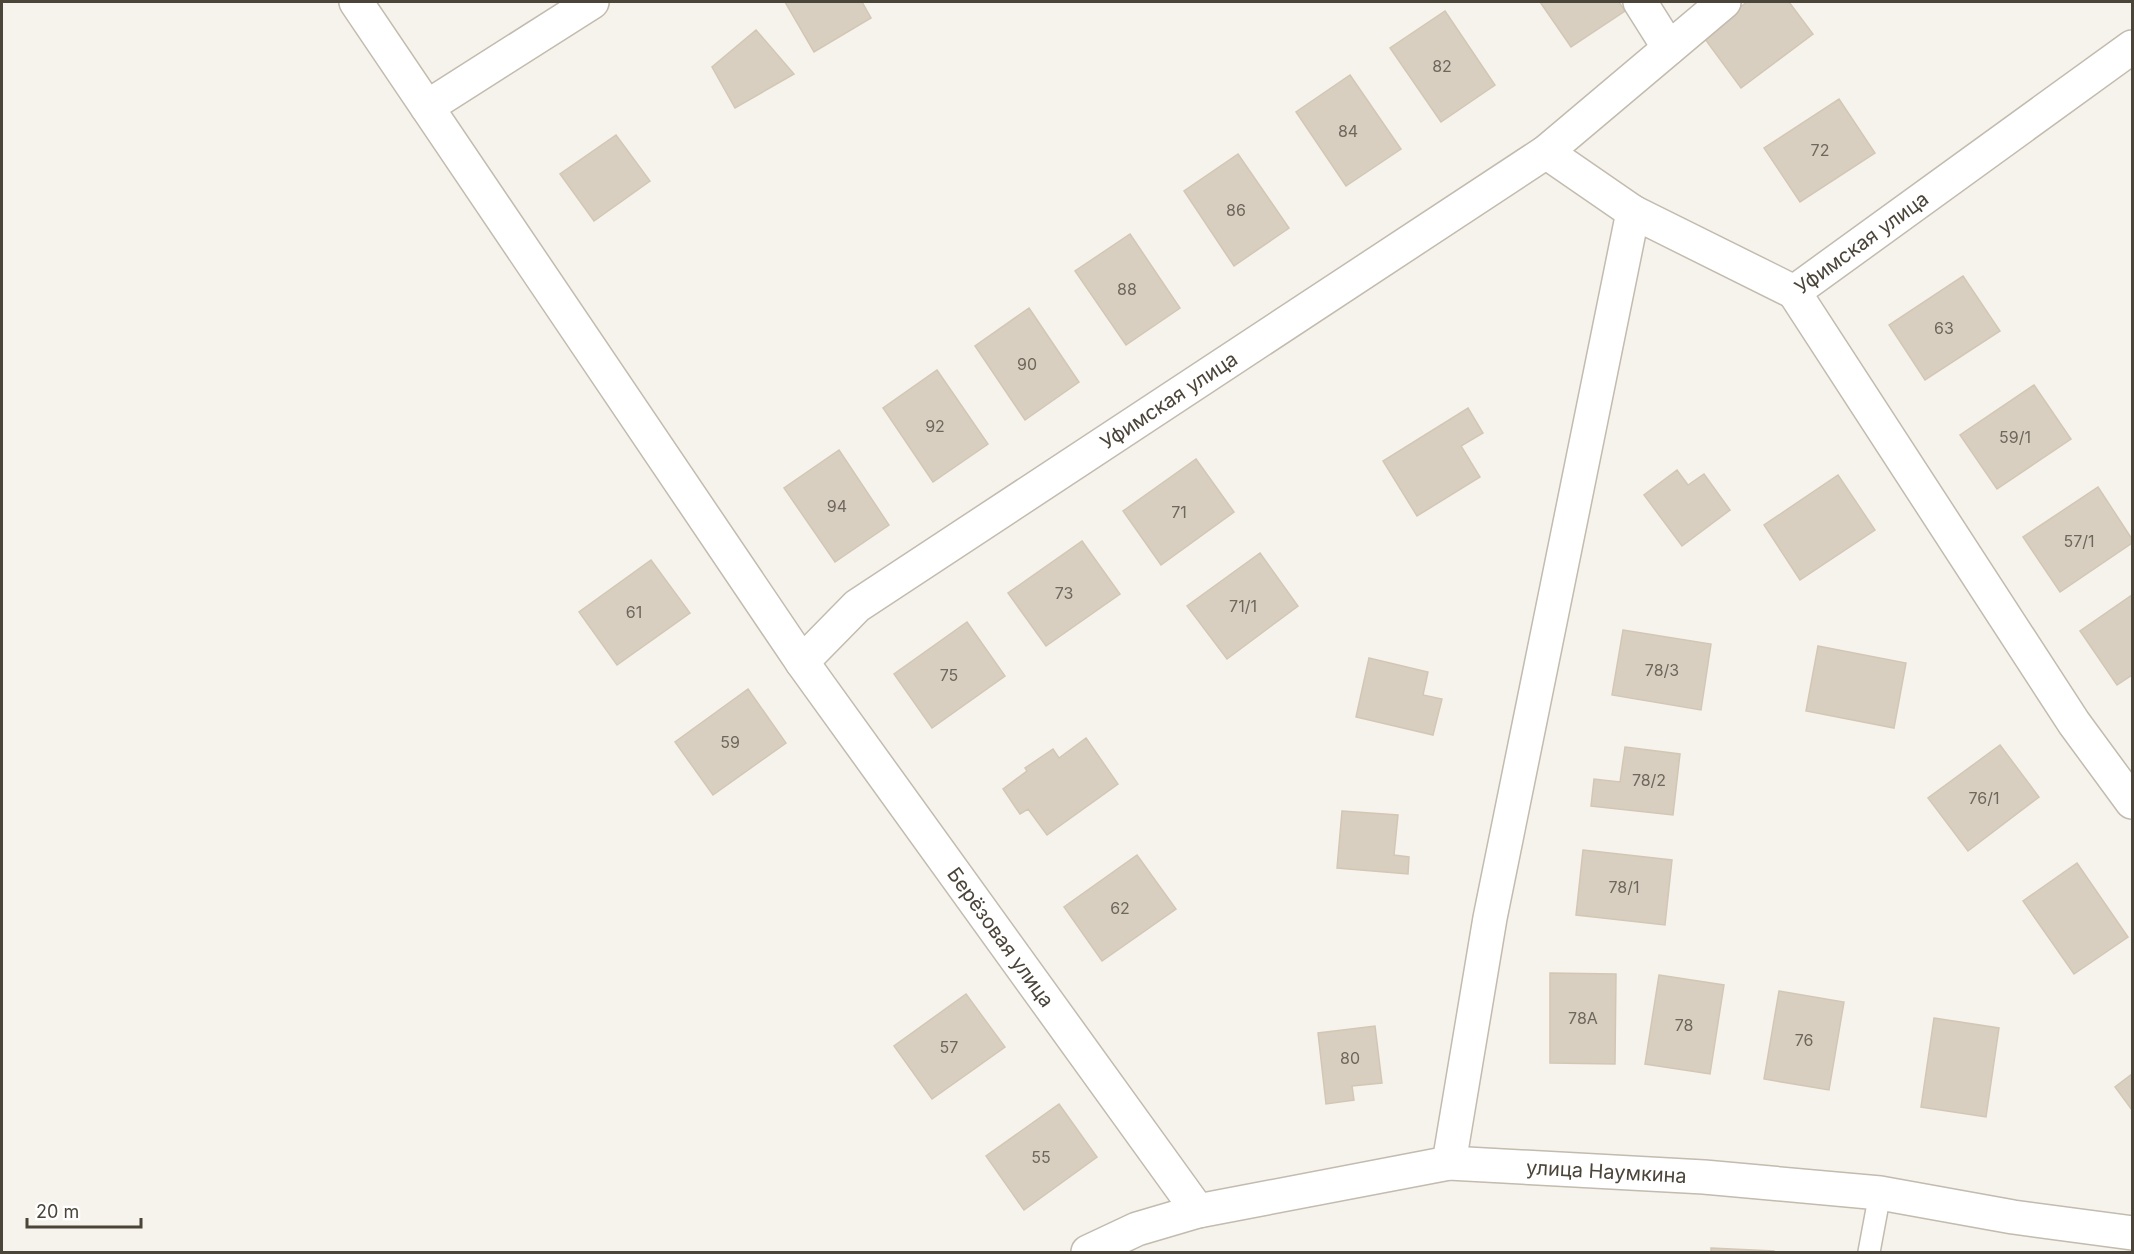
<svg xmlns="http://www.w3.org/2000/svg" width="2134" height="1254" font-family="Inter,sans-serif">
<rect width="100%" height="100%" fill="#f6f3ec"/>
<path fill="#d8cfc1" stroke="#d3c7b4" stroke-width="1.5" d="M785,2H862L871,18L814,52Z
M1540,2H1619L1625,11L1571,47Z
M1747,2H1789L1813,34L1741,88L1702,35Z
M1445,11L1495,85L1441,122L1390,48Z
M756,30L794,74L735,108L712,67Z
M1350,75L1401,149L1346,186L1296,112Z
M1839,99L1875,153L1800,202L1764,148Z
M616,135L650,181L594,221L560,174Z
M1238,154L1289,228L1234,266L1184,191Z
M1130,234L1180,308L1126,345L1075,271Z
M1963,276L2000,331L1925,380L1889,325Z
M1029,308L1079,382L1025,420L975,346Z
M937,370L988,444L933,482L883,408Z
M2034,385L2071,439L1997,489L1960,435Z
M1468,408L1483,433L1461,446L1480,477L1417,516L1383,461Z
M839,450L889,525L835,562L784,488Z
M1196,459L1234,512L1161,565L1123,511Z
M1677,470L1688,485L1704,474L1730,510L1682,546L1644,495Z
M1838,475L1875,530L1800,580L1764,525Z
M2098,487L2132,539V543L2060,592L2023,537Z
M1082,541L1120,594L1046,646L1008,593Z
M1260,553L1298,606L1227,659L1187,606Z
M651,560L690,613L617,665L579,612Z
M2132,595V675L2117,685L2080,631Z
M967,622L1005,676L932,728L894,674Z
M1623,630L1711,644L1701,710L1612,695Z
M1818,646L1906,663L1894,728L1806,711Z
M1369,658L1428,672L1423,695L1442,699L1433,735L1356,717Z
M748,689L786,743L713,795L675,742Z
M1086,738L1118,784L1047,835L1028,809L1020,814L1003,789L1027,771L1025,768L1053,749L1059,758Z
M2000,745L2039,797L1968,851L1928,798Z
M1625,747L1680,754L1673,815L1591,806L1594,779L1620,782Z
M1342,811L1398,815L1394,855L1409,857L1408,874L1337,868Z
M1583,850L1672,860L1665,925L1576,915Z
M1137,855L1176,909L1102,961L1064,907Z
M2077,863L2128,937L2074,974L2023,901Z
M1550,973L1616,974L1615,1064L1550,1063Z
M1659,975L1724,985L1710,1074L1645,1064Z
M1779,991L1844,1002L1829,1090L1764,1079Z
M966,994L1005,1047L932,1099L894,1046Z
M1934,1018L1999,1028L1986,1117L1921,1107Z
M1375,1026L1382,1083L1352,1086L1354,1100L1326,1104L1318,1033Z
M2132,1074V1110L2115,1087Z
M1059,1104L1097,1157L1024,1210L986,1156Z
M1711,1248L1774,1251V1252H1711Z"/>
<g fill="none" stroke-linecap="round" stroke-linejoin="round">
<defs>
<path id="lane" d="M1869,1252L1880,1193"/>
<g id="street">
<path id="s1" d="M356,2L802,662L1198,1211"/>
<path d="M1640,2L1669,48"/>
<path d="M427,107L592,2"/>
<path id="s2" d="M1546,152L1633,212L1794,292L2132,47"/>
<path d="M1794,292L2074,723L2132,802"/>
<path id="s3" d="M802,662L857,606L1546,152L1724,2"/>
<path d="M1449,1163L1490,918L1633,212"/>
<path id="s4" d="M1088,1252L1137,1229L1198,1211L1449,1163L1704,1177L1880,1193L2013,1217L2132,1233"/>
</g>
</defs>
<use href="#lane" stroke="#c2bbae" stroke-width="24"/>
<use href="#street" stroke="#c2bbae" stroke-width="36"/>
<use href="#lane" stroke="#fff" stroke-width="21"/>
<use href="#street" stroke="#fff" stroke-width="33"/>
</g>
<g text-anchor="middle" stroke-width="4.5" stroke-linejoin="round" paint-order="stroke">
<g font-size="16" fill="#6e675b">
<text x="1442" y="72">82</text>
<text x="1348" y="137">84</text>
<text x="1820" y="156">72</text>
<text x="1236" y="216">86</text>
<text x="1127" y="295">88</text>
<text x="1944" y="334">63</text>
<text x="1027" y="370">90</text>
<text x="935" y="432">92</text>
<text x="2015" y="443">59/1</text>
<text x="837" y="512">94</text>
<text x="1179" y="518">71</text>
<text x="2079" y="547">57/1</text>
<text x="1064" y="599">73</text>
<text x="1243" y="612">71/1</text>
<text x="634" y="618">61</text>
<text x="1662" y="676">78/3</text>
<text x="949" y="681">75</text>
<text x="730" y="748">59</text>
<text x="1649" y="786">78/2</text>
<text x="1984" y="804">76/1</text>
<text x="1624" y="893">78/1</text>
<text x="1120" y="914">62</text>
<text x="1583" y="1024">78А</text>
<text x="1684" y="1031">78</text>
<text x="1804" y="1046">76</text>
<text x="949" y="1053">57</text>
<text x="1350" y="1064">80</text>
<text x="1041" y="1163">55</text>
</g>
<g font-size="20" fill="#4b4439" stroke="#fff">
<text dy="7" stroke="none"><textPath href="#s2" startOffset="369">Уфимская улица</textPath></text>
<text dy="7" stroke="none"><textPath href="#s3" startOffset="452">Уфимская улица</textPath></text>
<text dy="7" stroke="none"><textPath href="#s1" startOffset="1136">Берёзовая улица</textPath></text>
<text dy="7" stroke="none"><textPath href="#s4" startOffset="531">улица Наумкина</textPath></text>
</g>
</g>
<rect width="2134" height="1254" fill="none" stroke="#4b4439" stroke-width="6"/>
<path d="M27 1218v9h114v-9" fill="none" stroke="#4b4439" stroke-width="3"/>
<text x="36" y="1218" font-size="18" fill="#4b4439" stroke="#ffffff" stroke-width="4.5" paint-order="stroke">20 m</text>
</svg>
